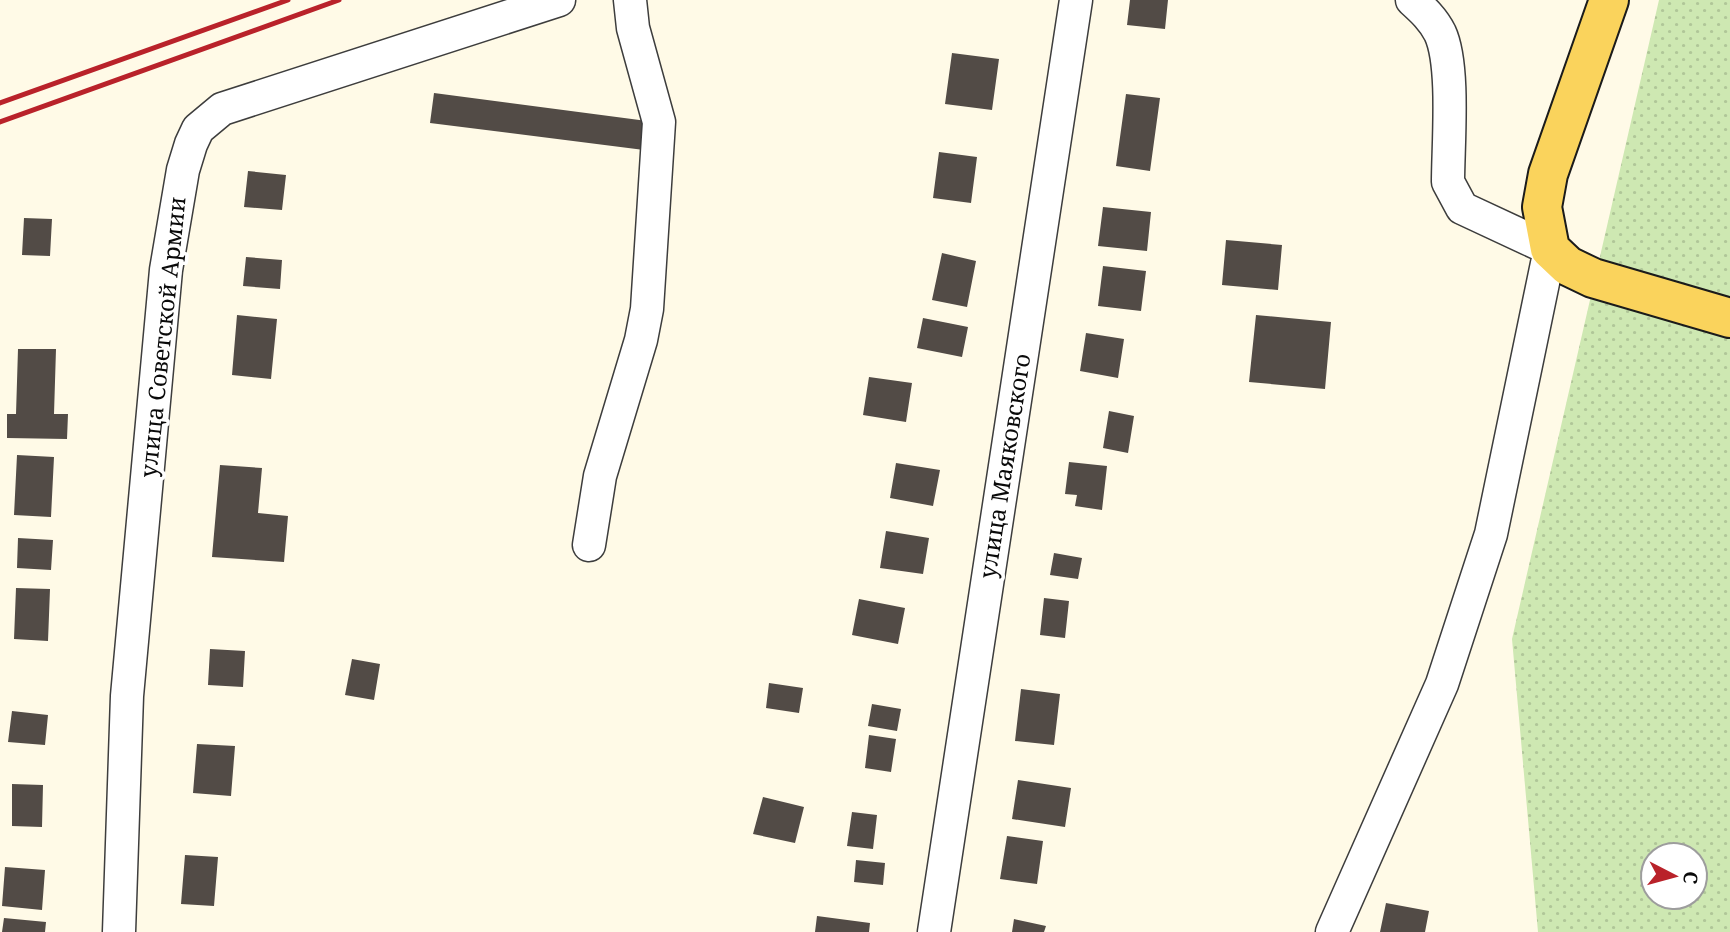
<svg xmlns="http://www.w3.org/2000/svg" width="1730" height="932" font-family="'Noto Serif',serif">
<defs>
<pattern id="garden-dots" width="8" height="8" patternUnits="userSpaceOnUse" patternTransform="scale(1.75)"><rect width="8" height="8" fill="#cee8b2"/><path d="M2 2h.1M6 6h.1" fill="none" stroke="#b0c698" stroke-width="1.8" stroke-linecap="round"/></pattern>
</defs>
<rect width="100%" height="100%" fill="#fffae7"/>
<path fill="url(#garden-dots)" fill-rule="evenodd" d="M1659,0H1730V932H1538L1512,639ZM1653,855H1695V897H1653Z"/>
<path fill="#524b46" d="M1130,0H1168L1165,29L1127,25Z
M952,53L999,59L992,110L945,104Z
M434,93L647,121L644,150L430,123Z
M1126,94L1160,98L1150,171L1116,166Z
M939,152L977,157L971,203L933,198Z
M248,171L286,175L282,210L244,207Z
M1103,207L1151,212L1147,251L1098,246Z
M24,218L52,219L50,256L22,255Z
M1226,240L1282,245L1278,290L1222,285Z
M942,253L976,261L967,307L932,300Z
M246,257L282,260L280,289L243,286Z
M1103,266L1146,271L1141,311L1098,306Z
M237,315L277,319L271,379L232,375Z
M1256,315L1331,322L1325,389L1249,382Z
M923,318L968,327L962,357L917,348Z
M1086,333L1124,339L1118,378L1080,371Z
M18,349H56L54,414H68L67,439L7,438V414H16Z
M869,377L912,383L906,422L863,415Z
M1109,411L1134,416L1128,453L1103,448Z
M17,455L54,457L51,517L14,515Z
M1069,462L1107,466L1102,510L1075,506L1077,495L1065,494Z
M896,463L940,470L933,506L890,498Z
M220,465L262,468L258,513L288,516L284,562L212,557Z
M886,531L929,538L923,574L880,568Z
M18,538L53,540L51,570L17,568Z
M1054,553L1082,558L1078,579L1050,575Z
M16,588L50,589L48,641L14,639Z
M1044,598L1069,601L1065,638L1040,635Z
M859,599L905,608L898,644L852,635Z
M210,649L245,651L243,687L208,685Z
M352,659L380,664L374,700L345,695Z
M769,683L803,688L799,713L766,708Z
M1021,689L1060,694L1054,745L1015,741Z
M872,704L901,709L897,731L868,726Z
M12,711L48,715L45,745L8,742Z
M869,735L896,739L891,772L865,768Z
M197,744L235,746L231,796L193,793Z
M1018,780L1071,788L1065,827L1012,819Z
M12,784L43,785L42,827L12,826Z
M763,797L804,807L795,843L753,834Z
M852,812L877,815L873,849L847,846Z
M1007,836L1043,841L1037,884L1000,879Z
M185,855L218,857L214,906L181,904Z
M856,860L885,863L883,885L854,882Z
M5,867L45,870L42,910L2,906Z
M1386,903L1429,911L1425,932H1380Z
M817,916L870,923L869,932H815Z
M4,918L46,922L45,932H2Z
M1014,919L1046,926L1044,932H1012Z"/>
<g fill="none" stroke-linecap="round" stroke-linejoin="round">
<defs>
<path id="minor" d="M589,545L600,476L641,340L647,309L659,122L633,28L630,0
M119,932L127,696L166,270L183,170L191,144L198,129L222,109L559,0
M934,932L1076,0
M1332,932L1442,684L1491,534L1550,249L1462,208L1448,182C1448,145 1455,65 1440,33C1433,19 1423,10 1412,0"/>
<path id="major" d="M1609,0L1548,174L1542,207L1550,249L1568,266L1593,278L1730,318"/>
</defs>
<use href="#minor" stroke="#3d3d3d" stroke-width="35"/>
<use href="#major" stroke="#1b1b1b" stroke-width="42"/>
<use href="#minor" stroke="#fff" stroke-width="32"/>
<use href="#major" stroke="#fad35c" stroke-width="38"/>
<path stroke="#b9222a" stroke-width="5" d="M0,103L288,0
M0,122L339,0"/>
</g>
<g text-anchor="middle" stroke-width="7" stroke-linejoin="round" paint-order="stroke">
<g font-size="23" fill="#0a0a0a" stroke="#fff">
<text transform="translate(163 337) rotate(-84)" y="8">улица Советской Армии</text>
<text transform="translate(1005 466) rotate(-81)" y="8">улица Маяковского</text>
</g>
</g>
<g transform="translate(1674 876) rotate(96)"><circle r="33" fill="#ffffff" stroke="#9d9d9d" stroke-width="2"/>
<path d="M0-5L12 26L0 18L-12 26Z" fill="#b9222a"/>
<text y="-10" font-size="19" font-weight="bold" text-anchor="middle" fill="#0a0a0a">С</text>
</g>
</svg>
